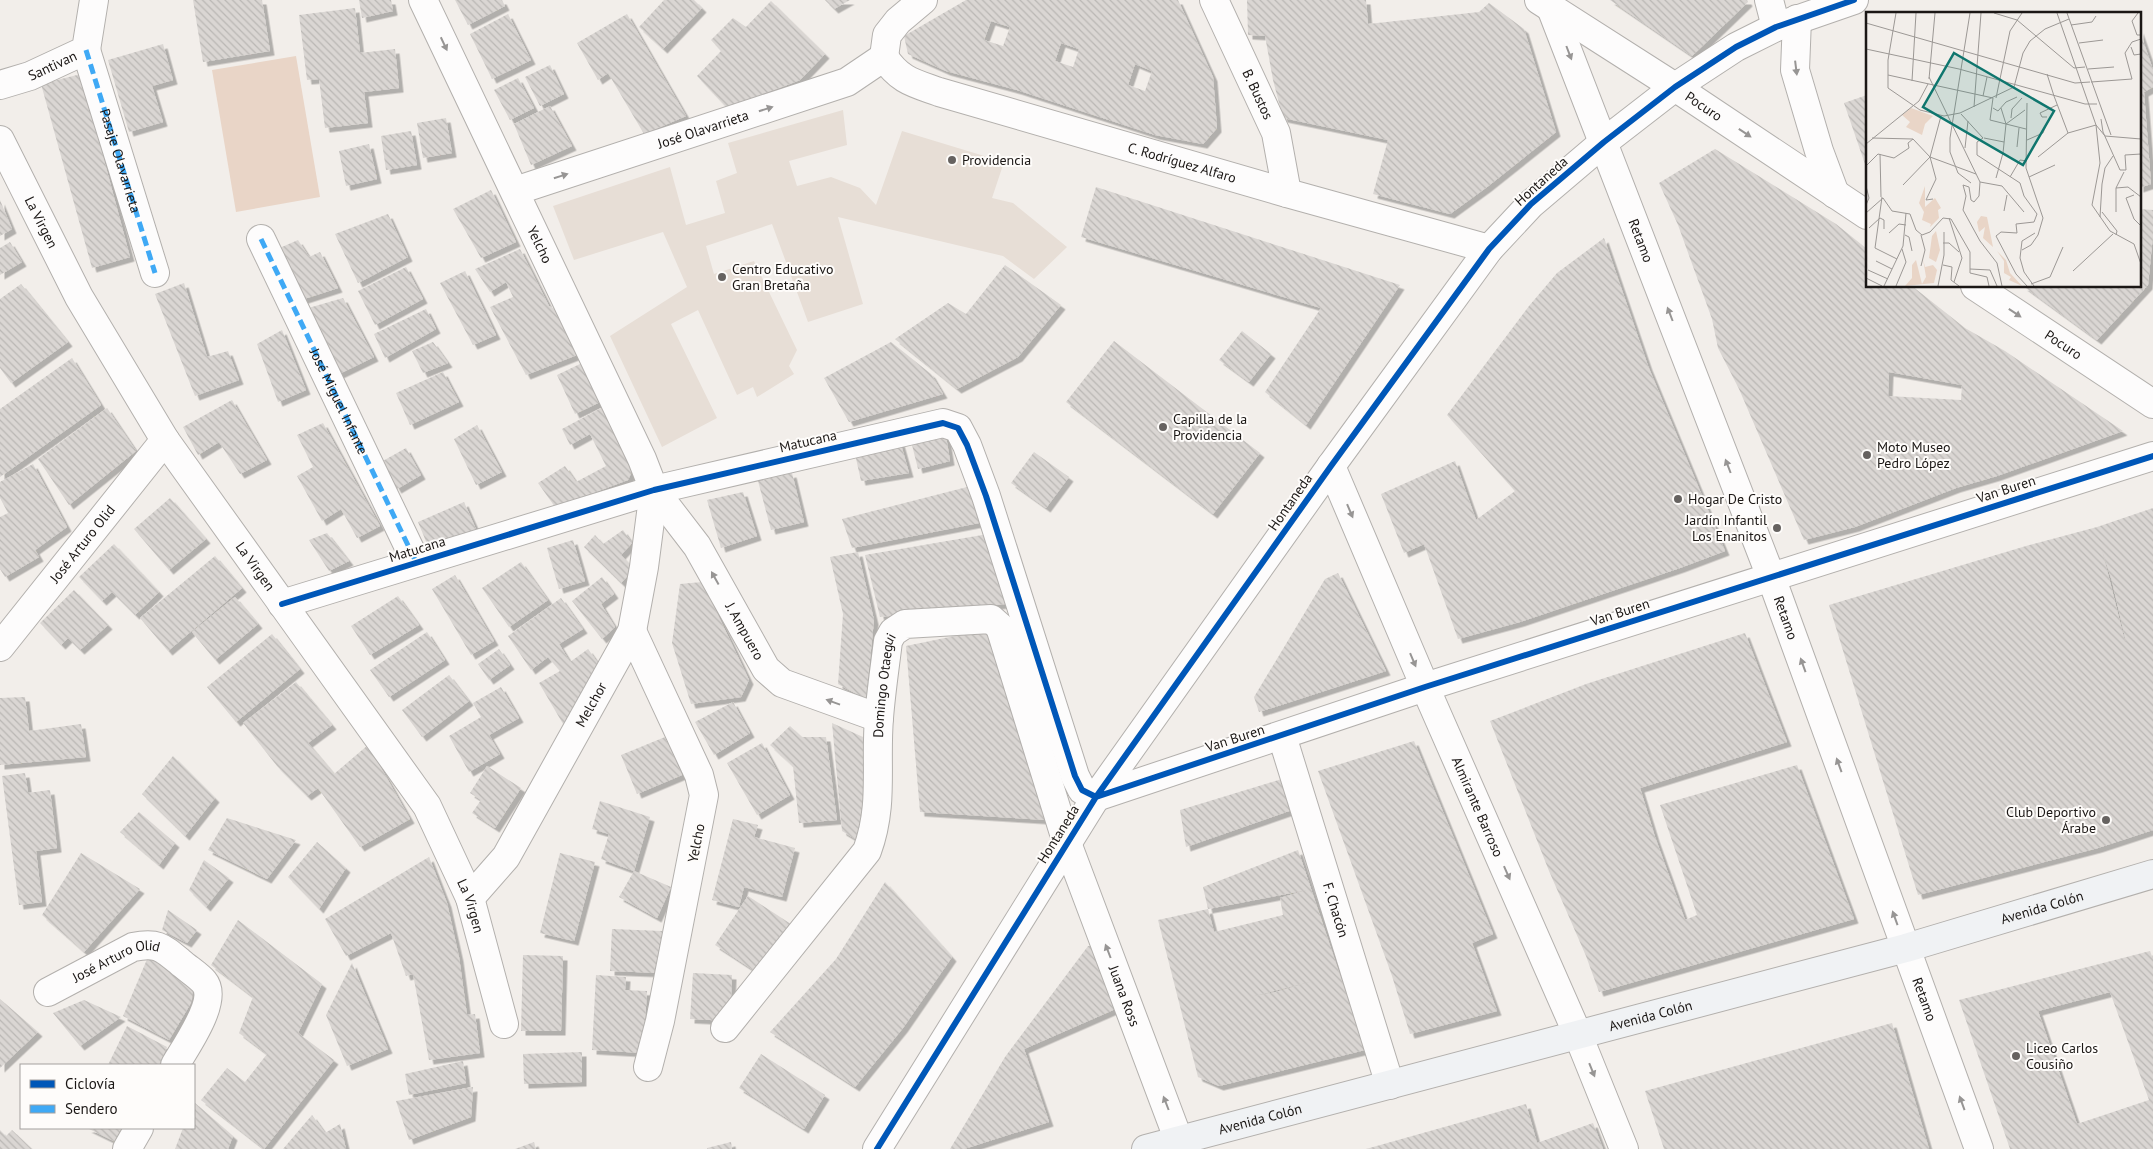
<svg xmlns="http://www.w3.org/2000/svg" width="2153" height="1149" font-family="'PT Sans',sans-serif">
<defs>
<pattern id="building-back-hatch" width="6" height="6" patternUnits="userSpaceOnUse" patternTransform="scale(1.25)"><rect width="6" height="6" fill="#dad6d3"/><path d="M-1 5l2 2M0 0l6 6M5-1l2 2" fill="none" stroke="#bab7b4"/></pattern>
<filter id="shadow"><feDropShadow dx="4.5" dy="4.5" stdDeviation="0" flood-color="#0004"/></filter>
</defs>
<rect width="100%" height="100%" fill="#f2eeea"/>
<path fill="#e7ded6" d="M843,110L847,145L789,161L797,186L831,177L860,188L876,205L902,131L1004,162L992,198L1013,203L1067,247L1034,279L1003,256L838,217L863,304L808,322L772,224L706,246L714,274L754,261L797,350L789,366L794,374L757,397L753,387L737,395L698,310L671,324L717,418L662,447L610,336L687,287L663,232L574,260L553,206L670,167L686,225L725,213L716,181L737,173L728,143Z"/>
<path fill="#e9d5c7" d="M296,56L320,197L236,212L212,70Z"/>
<path fill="url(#building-back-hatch)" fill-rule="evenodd" filter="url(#shadow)" d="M193,0H262L270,51L203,62Z
M359,0H391L393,11L362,18Z
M455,0H502L505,6L468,25Z
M664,0H694L702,8L663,49L639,27Z
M825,0H850L834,9Z
M966,0H1178L1213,77L1217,128L1203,144L1155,135L1017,90L946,71L908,54L904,36ZM991,21L1010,27L1003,46L984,40ZM1061,43L1079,49L1073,67L1055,61ZM1135,64L1152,71L1145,91L1128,85Z
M1247,0H1366L1368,24L1479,12L1489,3L1524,29L1556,132L1487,187L1450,214L1373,194L1388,140L1283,118L1273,80L1265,36L1248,35Z
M1610,0H1747L1748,2L1692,56Z
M771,1L825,54L800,80L727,108L697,76L721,51L711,40L733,18L746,27Z
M355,8L360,53L395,49L399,88L364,92L368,123L325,128L319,79L307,80L299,15Z
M508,14L531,60L492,79L470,34Z
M627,14L686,116L644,134L608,73L598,80L577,43Z
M2139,29L2153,70V87L2144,92L2151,184L2139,188Z
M163,44L173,80L152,86L163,122L129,132L108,60Z
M550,65L564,94L540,106L525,77Z
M81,74L130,257L92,268L41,84Z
M518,78L534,108L510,120L494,90Z
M1867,95V167H1866L1844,103Z
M550,106L572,146L531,165L514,124Z
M446,118L452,153L423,158L417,123Z
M411,131L417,165L386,170L381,136Z
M369,144L377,179L346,186L339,151Z
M1715,149L1836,224L1867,249V286H1912L1965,328L2005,351L2123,431L1997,476L1956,488L1855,527L1804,540L1739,389L1718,348L1712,319L1678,225L1659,183ZM1889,372L1962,385L1961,400L1888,396Z
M1096,187L1400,285L1306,425L1265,392L1321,308L1081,237Z
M491,190L516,242L481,258L453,209Z
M0,200L12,229L0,236Z
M2139,209L2153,210V235L2148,285L2097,340L2023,286H2139Z
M388,214L408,257L358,283L335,234Z
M1604,238L1648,366L1725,551L1680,568L1520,622L1458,639L1424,544L1404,553L1381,494L1455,461L1476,520L1515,491L1447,415L1529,306L1557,273Z
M298,240L309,257L320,252L338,288L301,300L275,250Z
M10,242L22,262L0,275V248Z
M520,249L549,306L559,311L577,355L526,375L490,307L513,297L506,282L490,292L475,269Z
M1005,265L1061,305L1018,357L957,389L895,339L948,303L966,314Z
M406,267L423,299L375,325L358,291Z
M465,271L496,335L473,345L440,283Z
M184,283L207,357L228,351L239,380L195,396L155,294Z
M21,284L68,342L11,383L0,368V299Z
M343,298L374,357L337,375L305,309Z
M426,309L436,329L385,358L374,334Z
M282,330L306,390L278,402L257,344Z
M1242,331L1271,354L1249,382L1219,360Z
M1114,341L1260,453L1213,514L1066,402Z
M433,342L448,363L423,373L412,351Z
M891,342L931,374L943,394L849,422L824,378Z
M72,358L101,405L0,477V409Z
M582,363L600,402L575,414L557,375Z
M443,372L459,402L410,425L396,393Z
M232,400L267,460L240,474L219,442L198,455L183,427Z
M605,406L632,471L628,480L555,507L538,483L565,466L576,482L606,466L590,434L570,445L562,429Z
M107,408L136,451L69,505L38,459Z
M323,423L380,526L357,538L341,509L322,521L297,476L313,467L297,435Z
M477,425L502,472L476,485L454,439Z
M945,430L950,461L918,469L910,437Z
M900,441L909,473L861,481L855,454Z
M406,448L421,475L397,489L381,462Z
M1034,452L1069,477L1046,508L1011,483Z
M33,464L67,527L35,550L39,557L5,577L0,569V517L8,513L0,498V482Z
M792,473L804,522L771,530L758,481Z
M967,487L979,523L852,548L842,519Z
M743,492L757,536L721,548L707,500Z
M170,498L206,539L169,570L134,529Z
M464,502L479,536L432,556L418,522Z
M2153,508V830L2098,848L1918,895L1829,605L2026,546L2097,527ZM2102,550L2112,581L2126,642H2125Z
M623,530L632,543L621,555L634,569L621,583L584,547L595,535L603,544Z
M327,533L349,561L329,571L309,540Z
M994,533L1015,603L880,617L865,555Z
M573,540L585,581L559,589L547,548Z
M114,544L159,592L135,615L112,592L102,601L79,577Z
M858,552L874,620L866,699L838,684L843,614L830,557Z
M215,556L242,588L168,651L140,618Z
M521,562L548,600L509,627L482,588Z
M1338,573L1386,671L1259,712L1254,697L1325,579Z
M455,575L494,641L471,655L432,589Z
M602,577L614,594L601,604L615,627L602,639L572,601Z
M702,582L749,680L741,697L691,704L672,643L680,584Z
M74,590L108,625L80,650L68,638L61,645L40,623Z
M398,596L419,625L370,655L351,626Z
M235,597L258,624L215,660L192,632Z
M561,598L583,629L559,644L570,662L588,649L605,673L566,729L539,683L560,671L548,657L531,670L508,636Z
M993,628L1046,820L920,812L906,646Z
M427,632L445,660L389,697L370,670Z
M1745,633L1787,742L1640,788L1655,837L1685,920L1697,915L1660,805L1797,765L1854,919L1599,992L1586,956L1549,871L1490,721L1586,684Z
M272,634L300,669L236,722L207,687Z
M499,649L510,665L489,680L478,664Z
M449,675L469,701L422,737L402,710Z
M296,682L332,725L308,743L334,774L368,745L410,819L360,847L318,788L307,796L277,766L243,723Z
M501,687L519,718L489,735L500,754L469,772L449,736L481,717L473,703Z
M25,697L29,731L81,724L86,757L0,765V698Z
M733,702L750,733L714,755L695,722Z
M832,723L863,737L873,822L862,843L842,831Z
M790,726L802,737H826L837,820L799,823L793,766L770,745Z
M665,737L682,775L637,794L621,755Z
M1414,741L1493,934L1472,943L1497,1011L1410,1034L1392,976L1318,771Z
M762,743L790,795L757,815L727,763Z
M173,756L215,798L185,836L142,794Z
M487,766L521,788L495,828L472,813L481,800L470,793Z
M25,773L28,793L50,790L57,848L36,851L42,902L19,905L2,776Z
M1285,778L1295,809L1186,847L1180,810Z
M600,801L650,817L634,871L601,859L609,834L592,829Z
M139,812L175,843L159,865L120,832Z
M227,818L296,840L267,879L208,850Z
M733,819L758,825L754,837L795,848L782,897L744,887L739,907L712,900Z
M317,842L346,868L319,909L288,877Z
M1298,850L1365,1050L1219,1086L1198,1077L1158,920L1208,909L1214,932L1283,915L1280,898L1307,890L1208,909L1203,887ZM1313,981L1276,992L1250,997Z
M81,853L140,889L84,952L42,915Z
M560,853L595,862L574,941L540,933Z
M429,857L447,903L459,957L467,1015L475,1014L480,1053L429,1060L413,974L406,976L391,933L346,956L325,919Z
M204,860L229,878L206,907L189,890Z
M634,871L671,887L657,918L619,897Z
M885,882L952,957L903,1028L855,1087L770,1032L836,959Z
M748,896L797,928L764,977L715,945Z
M168,910L197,930L187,943L162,930Z
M238,920L322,984L298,1033L334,1060L264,1149L201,1100L227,1068L245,1082L267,1054L239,1033L253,997L211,965Z
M612,929L662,931L660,973L610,971Z
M1088,946H1101L1120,1007L1024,1049L1049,1122L964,1149H950L1005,1057Z
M2150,951L2153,959V1149H2010L1959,1000ZM2110,992L2149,1100L2077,1124L2038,1011Z
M523,955L563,956L561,1031H521Z
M148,957L198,991L169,1040L123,1016Z
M352,963L388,1049L347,1066L326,1015Z
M693,973L732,975L730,1021L690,1019Z
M596,975L626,977L625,990L647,991L643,1053L592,1050Z
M0,999L38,1032L0,1068Z
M84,1000L121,1017L80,1046L53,1013Z
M1892,1023L1929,1149H1664L1645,1091Z
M127,1026L167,1047L159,1065H108Z
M582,1052V1082L524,1084L523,1054Z
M761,1054L825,1095L804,1129L739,1088Z
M463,1061L466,1083L409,1095L405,1074Z
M473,1087L471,1117L409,1140L396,1101Z
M194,1102L233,1136L228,1149H175L183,1128H194Z
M1526,1104L1537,1143L1593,1123L1603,1149H1366Z
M312,1115L325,1133L340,1124L346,1149H283Z
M87,1128H130L122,1145Z
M0,1130L6,1136L12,1130L32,1149H0Z
M534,1142L536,1149H515Z
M731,1142L732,1149H707V1148Z"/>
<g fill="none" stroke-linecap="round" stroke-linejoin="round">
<defs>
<g id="minor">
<path id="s1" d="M423,0L642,459L654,490L697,546L766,669L782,683L879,718"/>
<path id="s2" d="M1214,0L1276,133L1287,193"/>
<path id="s3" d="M1548,0L1771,577L1979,1149"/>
<path d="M1769,0L1776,27"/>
<path id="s4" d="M86,50L155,273"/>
<path id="s5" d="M884,57C900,81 914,83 939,92L1287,193L1489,249"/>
<path d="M884,57L887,35L898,21L923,0"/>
<path id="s6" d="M0,85L30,76L86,50L94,0"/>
<path id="s7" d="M0,140L79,297L165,440L427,806L470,898L504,1024"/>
<path id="s8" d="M515,191L847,82L884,57"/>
<path d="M261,239L416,562"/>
<path id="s9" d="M1331,466L1425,687L1578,1035L1624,1149"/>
<path d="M282,604L654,490L943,423L958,428L967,445L986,496L1075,776L1082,790L1096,797L1425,687L2153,456"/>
<path d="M632,631L699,775L704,795L660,1021L648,1067"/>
<path id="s10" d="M0,647L165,440"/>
<path id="s11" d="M1282,736L1390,1085"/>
<path id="s12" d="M470,898L506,857L632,631L644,567L654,490"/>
<path id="s13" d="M48,992L133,947C157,942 162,947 180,962C188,969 198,975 204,982C219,1000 185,1048 175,1065"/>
<path id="s14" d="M725,1028L867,851C884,805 875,765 879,718C881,692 885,666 888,641L893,632L905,624L991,619L1000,627L1067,843L1182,1149"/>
<path d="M127,1149L139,1128"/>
</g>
<g id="tertiary">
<path id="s15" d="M1539,0L1675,87L1867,215"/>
<path d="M1797,19L1795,70L1819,151L1835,194"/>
<path id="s16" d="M1975,286L2153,404"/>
<path d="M877,1149L1096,797L1331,466L1489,249L1531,204L1604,142L1675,87L1736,47L1776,27L1854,0"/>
</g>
<g id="secondary">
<path id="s17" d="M1146,1149L1906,948L2153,874"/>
</g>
</defs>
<use href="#minor" stroke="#b3b0ad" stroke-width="30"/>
<use href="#tertiary" stroke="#b3b0ad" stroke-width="30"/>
<use href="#secondary" stroke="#b3b0ad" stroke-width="30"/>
<use href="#minor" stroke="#fdfcfc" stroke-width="28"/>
<use href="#tertiary" stroke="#fdfcfc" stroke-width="28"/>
<use href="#secondary" stroke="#f0f2f4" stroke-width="28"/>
<g stroke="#3fa9f5" stroke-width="5" stroke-dasharray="10 5" stroke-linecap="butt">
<path d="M86,50L155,273"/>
<path id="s18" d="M261,239L416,562"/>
</g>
<defs>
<path id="cycleway" d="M282,604L654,490L943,423L958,428L967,445L986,496L1075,776L1082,790L1096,797L1425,687L2153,456
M877,1149L1096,797L1331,466L1489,249L1531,204L1604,142L1675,87L1736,47L1776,27L1854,0"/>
</defs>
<use href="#cycleway" stroke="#fefcfa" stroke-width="9"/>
<use href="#cycleway" stroke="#0057b8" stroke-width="6"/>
</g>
<defs><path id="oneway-solid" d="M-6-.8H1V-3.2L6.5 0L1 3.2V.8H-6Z" transform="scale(1.25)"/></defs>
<g fill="#979594">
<use href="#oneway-solid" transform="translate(444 44) rotate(65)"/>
<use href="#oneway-solid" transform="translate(1569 53) rotate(69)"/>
<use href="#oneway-solid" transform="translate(1796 68) rotate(83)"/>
<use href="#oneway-solid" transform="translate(766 109) rotate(-18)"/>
<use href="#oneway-solid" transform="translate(1745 133) rotate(34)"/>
<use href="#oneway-solid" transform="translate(561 176) rotate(-18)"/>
<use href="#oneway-solid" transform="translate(2015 313) rotate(34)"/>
<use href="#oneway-solid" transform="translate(1670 314) rotate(-111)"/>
<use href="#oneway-solid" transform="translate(1728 466) rotate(-111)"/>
<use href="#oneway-solid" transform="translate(1350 511) rotate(67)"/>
<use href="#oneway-solid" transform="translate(715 578) rotate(-119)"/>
<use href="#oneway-solid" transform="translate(1413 660) rotate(67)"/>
<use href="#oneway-solid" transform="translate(1803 665) rotate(-110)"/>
<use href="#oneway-solid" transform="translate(833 702) rotate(-160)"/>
<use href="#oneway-solid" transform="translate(1839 765) rotate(-110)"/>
<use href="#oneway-solid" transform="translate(1507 873) rotate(66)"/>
<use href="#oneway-solid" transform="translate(1895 918) rotate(-110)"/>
<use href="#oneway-solid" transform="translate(1108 951) rotate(-111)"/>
<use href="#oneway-solid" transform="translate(1592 1070) rotate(68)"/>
<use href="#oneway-solid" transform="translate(1166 1103) rotate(-111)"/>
<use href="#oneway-solid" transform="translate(1962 1103) rotate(-110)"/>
</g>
<g fill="#666260" stroke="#fefcfa" stroke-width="2">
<circle cx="952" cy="160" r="5"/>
<circle cx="722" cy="277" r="5"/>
<circle cx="1163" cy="427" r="5"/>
<circle cx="1867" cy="455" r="5"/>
<circle cx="1678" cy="499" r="5"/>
<circle cx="1777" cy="528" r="5"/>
<circle cx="2106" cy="820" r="5"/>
<circle cx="2016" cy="1056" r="5"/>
</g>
<g text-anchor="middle" stroke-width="4" stroke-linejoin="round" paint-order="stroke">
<g font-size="14" fill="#1b1715" stroke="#fefcfa">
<text dy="5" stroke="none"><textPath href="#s6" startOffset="56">Santivan</textPath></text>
<text dy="5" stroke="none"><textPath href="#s2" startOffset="104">B. Bustos</textPath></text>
<text dy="5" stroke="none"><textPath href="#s15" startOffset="196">Pocuro</textPath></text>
<text dy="5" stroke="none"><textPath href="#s8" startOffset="198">José Olavarrieta</textPath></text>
<text dy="5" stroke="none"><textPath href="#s4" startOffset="116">Pasaje Olavarrieta</textPath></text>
<text dy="5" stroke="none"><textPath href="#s5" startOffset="320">C. Rodríguez Alfaro</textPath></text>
<text transform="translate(1541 181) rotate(-42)" y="5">Hontaneda</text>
<text dy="5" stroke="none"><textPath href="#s7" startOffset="92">La Virgen</textPath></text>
<text dy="5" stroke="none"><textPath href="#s3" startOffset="258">Retamo</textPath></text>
<text dy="5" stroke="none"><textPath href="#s1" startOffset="271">Yelcho</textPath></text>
<text dy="5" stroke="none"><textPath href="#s16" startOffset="106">Pocuro</textPath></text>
<text dy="5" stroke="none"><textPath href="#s18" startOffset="180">José Miguel Infante</textPath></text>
<text transform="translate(808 441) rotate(-13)" y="5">Matucana</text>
<text transform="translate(2006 489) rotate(-18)" y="5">Van Buren</text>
<text transform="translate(1290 502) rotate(-55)" y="5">Hontaneda</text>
<text dy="5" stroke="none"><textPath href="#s10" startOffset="132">José Arturo Olid</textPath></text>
<text transform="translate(417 549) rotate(-17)" y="5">Matucana</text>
<text dy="5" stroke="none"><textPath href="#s7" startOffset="498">La Virgen</textPath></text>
<text transform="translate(1620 612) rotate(-18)" y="5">Van Buren</text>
<text dy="5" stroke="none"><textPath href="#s3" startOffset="662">Retamo</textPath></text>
<text dy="5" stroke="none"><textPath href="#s1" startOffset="710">J. Ampuero</textPath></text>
<text dy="5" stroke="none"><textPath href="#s14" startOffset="394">Domingo Otaegui</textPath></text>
<text dy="5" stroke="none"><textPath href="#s12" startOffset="229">Melchor</textPath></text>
<text transform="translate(1235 738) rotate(-18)" y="5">Van Buren</text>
<text dy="5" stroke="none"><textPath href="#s9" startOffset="371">Almirante Barroso</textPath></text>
<text transform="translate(1058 834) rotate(-58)" y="5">Hontaneda</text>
<text transform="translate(696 843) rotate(-79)" y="5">Yelcho</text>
<text dy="5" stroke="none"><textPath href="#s7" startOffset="902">La Virgen</textPath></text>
<text dy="5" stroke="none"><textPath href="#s17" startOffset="928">Avenida Colón</textPath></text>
<text dy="5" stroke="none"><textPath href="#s11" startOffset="182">F. Chacón</textPath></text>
<text dy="5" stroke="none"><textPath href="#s13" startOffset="76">José Arturo Olid</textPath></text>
<text dy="5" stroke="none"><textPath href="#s14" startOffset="951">Juana Ross</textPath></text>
<text dy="5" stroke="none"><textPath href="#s3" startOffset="1068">Retamo</textPath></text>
<text dy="5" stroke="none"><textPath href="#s17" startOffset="522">Avenida Colón</textPath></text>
<text dy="5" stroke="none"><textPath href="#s17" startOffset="118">Avenida Colón</textPath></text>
</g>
<g font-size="14" fill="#1b1715" stroke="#fefcfa" text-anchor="start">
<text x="962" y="165">Providencia</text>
<text x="732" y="274">Centro Educativo<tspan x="732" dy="16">Gran Bretaña</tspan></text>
<text x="1173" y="424">Capilla de la<tspan x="1173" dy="16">Providencia</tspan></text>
<text x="1877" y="452">Moto Museo<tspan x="1877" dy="16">Pedro López</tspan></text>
<text x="1688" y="504">Hogar De Cristo</text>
<text x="1767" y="525" text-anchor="end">Jardín Infantil<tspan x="1767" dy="16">Los Enanitos</tspan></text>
<text x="2096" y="817" text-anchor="end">Club Deportivo<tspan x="2096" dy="16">Árabe</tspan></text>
<text x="2026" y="1053">Liceo Carlos<tspan x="2026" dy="16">Cousiño</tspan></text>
</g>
</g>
<g transform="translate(1866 12)">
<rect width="275" height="275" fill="#f2eeea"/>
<path d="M59,174V195L69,186L75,196L72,198L73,206L64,215L65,212L56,208L58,200L53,191ZM115,204L121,205L127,235L117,226L119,215L113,220L111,210ZM70,219L74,238L70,250L63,246L66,224ZM131,239L140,248L144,261L156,274L143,268L145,265L138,261V249ZM57,247L59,255L67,253L71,258L68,271L39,274L46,266V253L50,248L56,272L60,265Z" fill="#e9d5c7"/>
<path d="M45,96L67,104L59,112L56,123L40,115L44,110L36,103Z" fill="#e9d5c7"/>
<path fill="none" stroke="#9c9895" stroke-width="1" d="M30,1L22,48V76L54,98L78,104L94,101L148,75L157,41L164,29L179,17L203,7M104,1L84,126V140L92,161L105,171M128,1L151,8L208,56L219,55M191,1L230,113L239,124M201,1L245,123M272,1L266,9L271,23H275M0,11L209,71L224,70M205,13L226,10L230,4M213,31L237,28M265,35L268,43L275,42M0,37L93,57L219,92H231M222,57L248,55M181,62L188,84M22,63L127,86L124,108L160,117M63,65L114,170L113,184L108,190L105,188L103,175L97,173L100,184L97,198L114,229L131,251L136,274M63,67L69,1M46,69L50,1M225,70L266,67L259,41L266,30L275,27M117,84L121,65M188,84L202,121M130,86L144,19L156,1M108,95L115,1M127,96L132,99L140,90L151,85M95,102L117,126M181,105H176L174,101L191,93M145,106L146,97L156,86M235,107L237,120L254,158H260L259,143L275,142M140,112L159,98M202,121L230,113L234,151L226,193L244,219L268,232L275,252M239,124L275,127M6,126L47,127L64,145L110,162M117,126L111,130V143L154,171L158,184L171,202L168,210L150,212L151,221L135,220L130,224L150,262L161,274M118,126L138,130M161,128L177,121L180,113M0,132L53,89L62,72M151,135L153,116M99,136L102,109M14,142L15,185M64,145L70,167L60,188L67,187M64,145L75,104M172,145L202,121M0,154L12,142L28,146L43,136L42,131L47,127M258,160L250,176L262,175L275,185M144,165L154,148L161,149M163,165L189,153M130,166L137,141L140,112L135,96M114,170L136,174L158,200M37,173L64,145M0,174L3,186L0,193M250,176V200M268,183L260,186L268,207L275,214M16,185L9,236L31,247M138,199L141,183M236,200L251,219L250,223M0,201L17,186L26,199L44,202L50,218L56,223L64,220L77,206L85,207L104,240V261L121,265L123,274M234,205L236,172L239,156L247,144M83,206L96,246L88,270M3,216L14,206L18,208V217M23,221L33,212L40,213M39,223L43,225L46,239M55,223L59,238L55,254M77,231H83L93,240M156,238L165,233L172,223L177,206L160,156L161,91M10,249L26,257M77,253L86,255L85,268L93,274M104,257L124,258L131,274M2,258L22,267M207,259L247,222M0,266L16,274M165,272L184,265L197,235M18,274L37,234L40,201M30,274L40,250L36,237M72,274L78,243V220M168,274L158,260L154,246L156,229L169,221"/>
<path fill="#0f766e" fill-opacity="0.15" stroke="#0f766e" stroke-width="2.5" d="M88,41L188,99L157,153L57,95Z"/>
<rect width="275" height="275" fill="none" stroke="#1b1715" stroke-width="2.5"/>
</g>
<rect x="20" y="1064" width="175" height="65" fill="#fefcfa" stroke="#a3a09e"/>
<rect x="30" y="1080" width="25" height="8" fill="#0057b8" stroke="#a3a09e"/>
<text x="65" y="1089" font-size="15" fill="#1b1715">Ciclovía</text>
<rect x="30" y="1105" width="25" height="8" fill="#3fa9f5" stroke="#a3a09e"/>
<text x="65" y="1114" font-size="15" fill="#1b1715">Sendero</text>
</svg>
